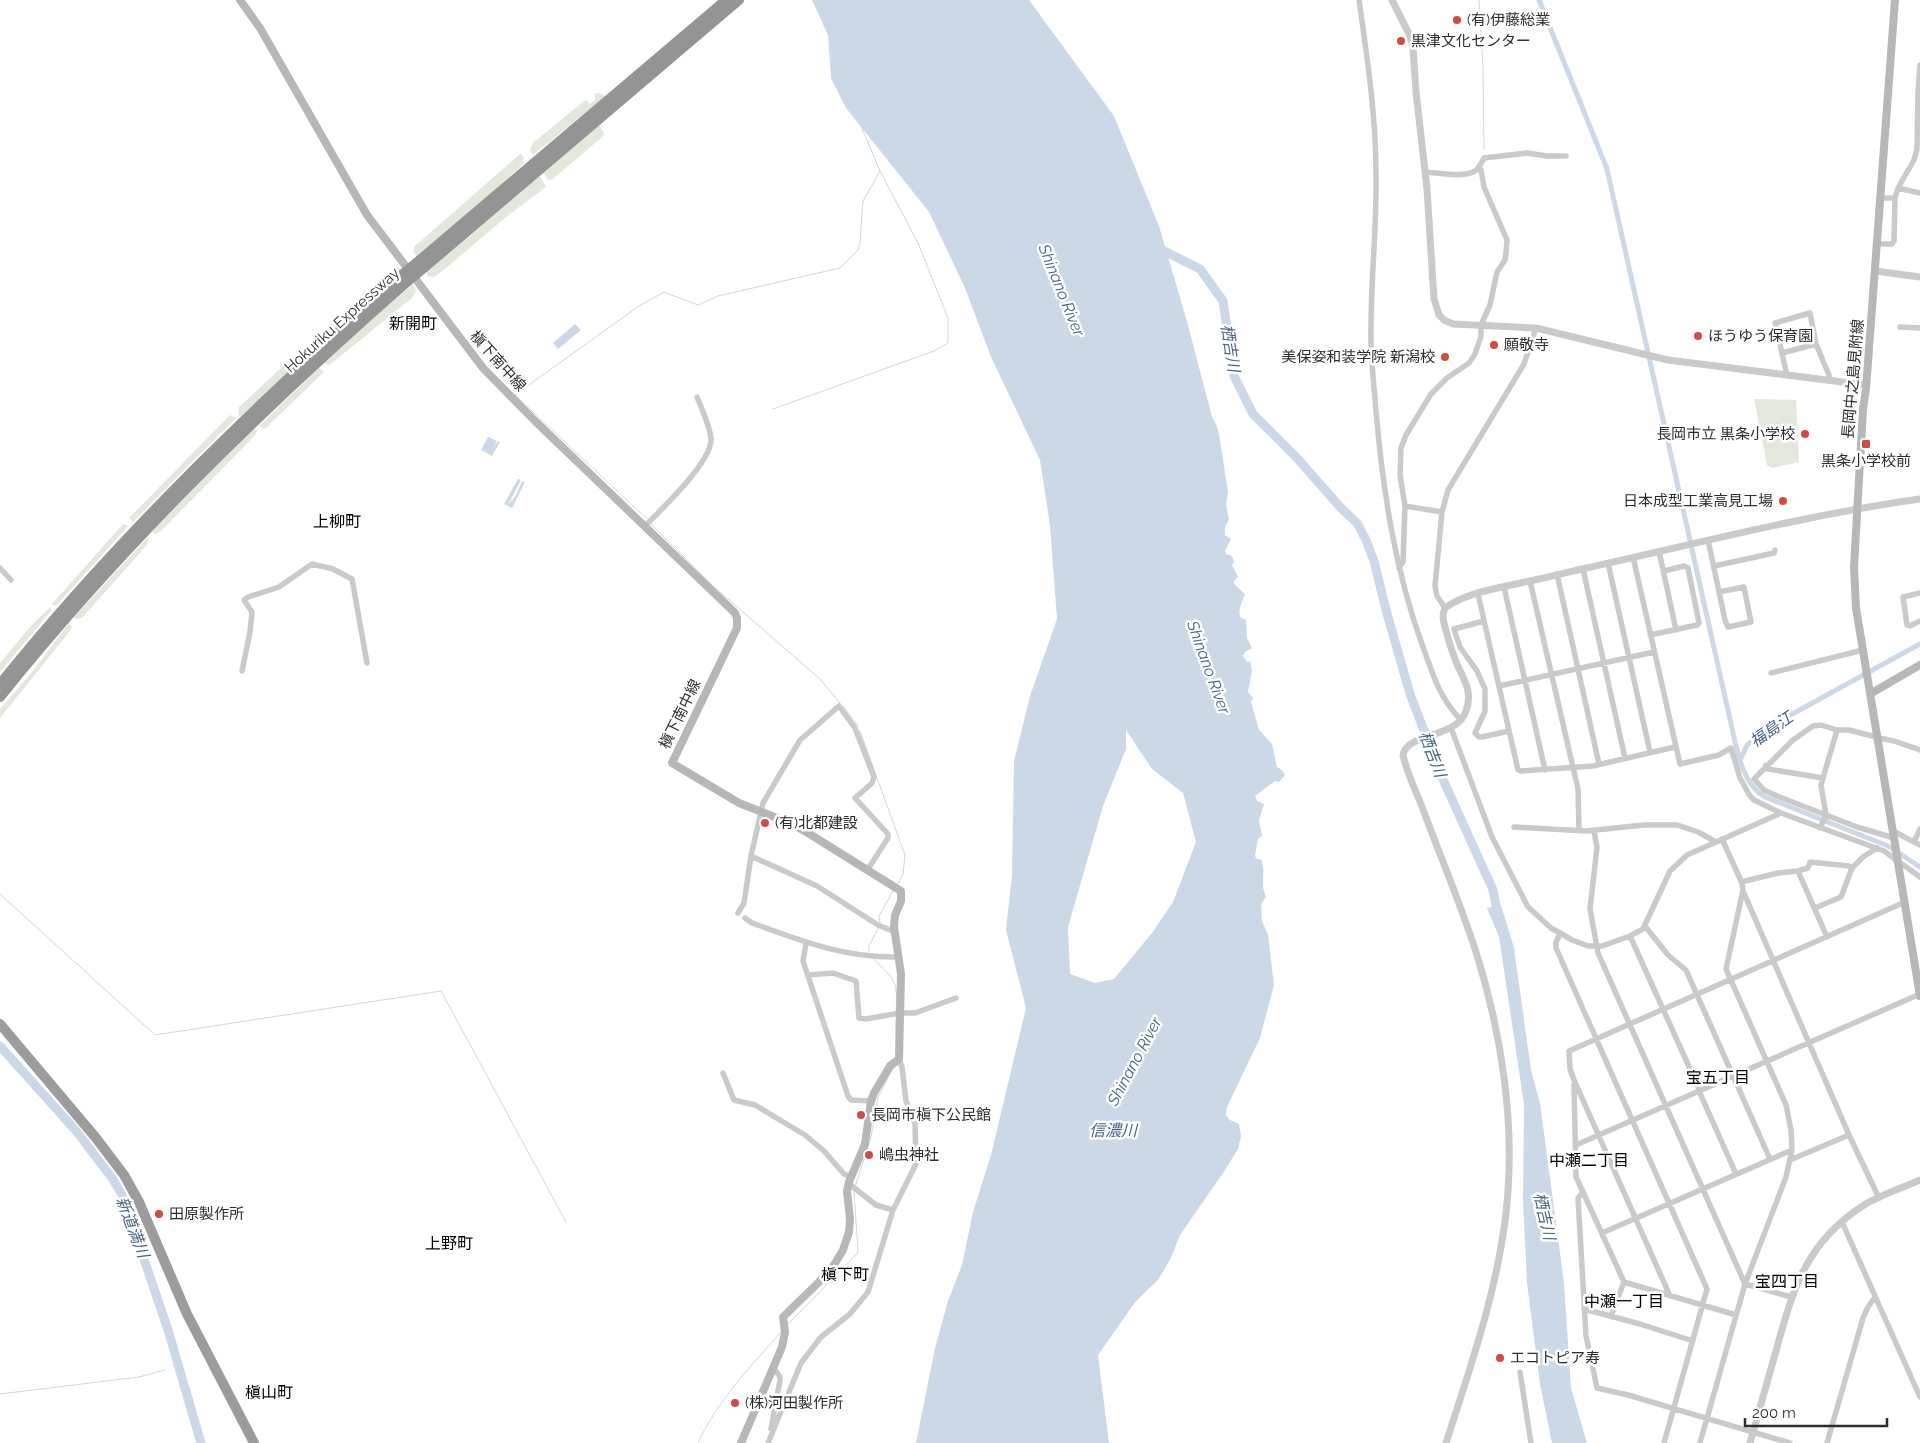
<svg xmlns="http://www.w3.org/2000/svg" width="1920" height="1443" font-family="Raleway,'Noto Sans JP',sans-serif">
<rect width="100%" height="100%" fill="#fff"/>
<path fill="#e2e9dc" d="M599,93L606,96L533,155L530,150L533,143L584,101H587L590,104L595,100V94Z
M599,125L604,133L602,137L553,179L548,180L543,172Z
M521,153L524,158L523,160L524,163L477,207L417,258L414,252V247Z
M540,176L546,187L506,217L445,269L434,277L428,276L426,273Z
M396,266L403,271L307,356L302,354L303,349Z
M413,284L416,291L412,298L332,363L329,365L323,362Z
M295,355L303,360L241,416L238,415L239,407Z
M319,368L324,372L272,422L265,429L259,426Z
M1754,399L1796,400L1799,462L1772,468L1767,465Z
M230,415L236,418L133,522L129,518Z
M254,428L257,431L256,434L244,447L161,531L156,534L152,532L232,448Z
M123,524L128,526L56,606L52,604Z
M149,536L147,545L82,618L76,619L74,617Z
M50,607L52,610L0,672V663L30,627Z
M69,623L72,627L70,631L0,718V709L32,672Z"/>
<path fill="#cbd8e7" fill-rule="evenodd" d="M812,0H1029L1114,116L1159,226L1188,325L1212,417L1216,424L1219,434L1228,492L1226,504L1229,520L1225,526V535L1231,539L1225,551L1226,554L1232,556L1234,562L1232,565L1238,577L1234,581V584L1245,594C1242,603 1238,608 1240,617L1246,620L1247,638L1252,648L1245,652L1243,656L1247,662L1250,661L1252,670L1248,692L1253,698L1251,702L1259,730L1272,744L1277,767L1282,770L1285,775L1279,782L1275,781L1255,796L1257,801L1264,804L1259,820L1262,836L1258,839L1255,856L1257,859H1261C1267,874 1259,881 1266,897L1261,904L1262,921L1268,935L1274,985L1260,1038L1227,1107L1226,1115L1230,1120L1239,1124L1241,1136L1238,1149L1223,1173L1180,1235L1171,1258L1158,1280L1136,1301L1098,1355L1109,1443H916L935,1348L948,1301L962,1265L973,1212L991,1155L1026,1008L1006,930L1012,875L1014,761L1030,696L1057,619L1050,525L1040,460L991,357L965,288L929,212L846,108L831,78L828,35ZM1126,730L1152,769L1183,793L1196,842L1173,902L1152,933L1114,979L1095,983L1070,974L1068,927L1103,806L1126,749Z
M575,324L581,330L558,349L553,343Z
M488,437L497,441L492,450L498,441L500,442L492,456L485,452L489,445L485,452L481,450Z
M518,479L521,480L508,505L516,495L522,481L525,482L512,508L504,504Z
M1501,905L1514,948L1531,1070L1540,1103L1564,1283L1571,1388L1587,1443H1552L1540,1384L1527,1283L1523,1200L1524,1104L1499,937L1487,908Z"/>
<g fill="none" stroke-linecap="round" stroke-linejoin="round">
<path stroke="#cbd8e7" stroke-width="1" d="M1479,0L1483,67L1484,149
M773,409L934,351L948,343V318L918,243L880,171
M647,519L515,395L639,306L664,292L698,305L718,296L840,268L858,250L860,243L863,201L880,171L861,126
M651,524L713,586L820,679L840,703
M843,706L858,726
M860,731L905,855L903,874L897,886
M0,894L155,1035L441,991L566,1222
M880,923L879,916L893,891
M869,952V946L879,927
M873,958C895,981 898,979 896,1012
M896,1042V1016
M855,1187L871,1137L878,1097L893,1068
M787,1325L857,1254L858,1251L854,1191
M173,1366H178
M0,1394L139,1377L165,1370
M698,1443C717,1401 751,1366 781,1332"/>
<path stroke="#cbd8e7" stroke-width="5" d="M1539,0L1607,169L1729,715C1736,742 1739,782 1765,797L1888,846L1920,867
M1741,758L1747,745L1776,723L1920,644"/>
<path stroke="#cbd8e7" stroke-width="9" d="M1156,247L1200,269L1223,301L1234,376L1253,414L1297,458L1341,508L1357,523L1366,540L1374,561L1386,610L1410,694L1441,775L1493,890L1498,916
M0,1046L77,1132L112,1178L121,1193L135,1224L145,1262L168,1330L201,1443"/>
<path stroke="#cacaca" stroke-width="5.5" d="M1359,0C1367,57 1376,115 1376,173C1377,225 1371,276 1371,328C1370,355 1374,383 1376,411C1383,491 1395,571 1423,647C1434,677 1439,697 1461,720
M1425,172C1437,173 1465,178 1475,171C1479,169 1481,163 1484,158L1527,153L1547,156H1566
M1898,188L1920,193
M1880,198H1895
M1877,244H1892L1894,241L1895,198L1898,188L1914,160L1917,149L1918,92L1920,65
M1900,327L1920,328
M1782,353L1816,344
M1787,375L1775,323L1810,313L1816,344L1829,375V380
M1405,506L1442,512
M646,525C662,509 709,464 711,441C712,431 701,407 697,397
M1708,540L1725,620L1728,627L1751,622L1744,587L1719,592
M1659,551L1676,630
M1633,557L1680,764L1719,755L1731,748L1740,778L1750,796L1754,800L1781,813L1884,851L1920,877
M1608,563L1650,752
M1714,566L1774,553L1775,550
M0,568L11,580
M1399,568L1403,562L1405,506L1400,475L1401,448L1406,435L1431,394L1447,378L1469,363L1475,354L1481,336V325L1490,305L1497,272L1505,260L1506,253L1507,240L1484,187L1481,170L1478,168
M1583,569L1625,758
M1557,574L1599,764
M1530,581L1578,789L1579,831
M1504,587L1545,770
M1920,593L1903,597L1907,625L1910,626L1920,621
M1478,594L1518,770L1521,771L1593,766L1675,747
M1445,608L1437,596L1435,586L1442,512L1448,490L1524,364L1536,328
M1484,621L1454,629L1460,647L1477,671L1485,689V711L1475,733L1479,737H1482L1509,731
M1650,635L1697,625L1699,623L1688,568L1684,566L1664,571
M242,671L250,632L252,612L244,600L248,597L279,587L312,564L333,569L352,579L367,663
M1771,673L1863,650
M1499,686L1654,652
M1451,728L1492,837L1528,907L1551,928L1572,940L1588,946H1602L1630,936L1643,929L1670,871L1687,855L1781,813
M1878,735L1872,736L1849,730H1837L1821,725L1813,726L1793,740L1754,779L1764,790L1777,796L1857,827L1894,838
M1879,738L1894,741L1920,750
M1766,765L1768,769L1823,778
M1514,827L1586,831L1644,825H1677L1698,832L1716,842
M1820,828L1826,815L1821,785L1837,730
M1594,831L1597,847L1590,909L1598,953L1745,1284L1791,1297
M1893,831L1920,845
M1914,842L1920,829
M751,856L817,886L878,925L895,932
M1798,871L1808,868L1810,862L1849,866L1852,869
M1742,883L1745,881L1778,873L1798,871L1827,937
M1743,891L1849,1135L1879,1198
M1815,908L1841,897L1852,868L1863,857L1877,848
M738,913L744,903L751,856L763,803L800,740L839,706L855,728L874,777L872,783L855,798L888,834V838L868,869
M745,918L752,923C801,941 845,958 898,957
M1645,926L1668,955L1686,970L1770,1159
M1560,934L1556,942V948L1707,1289L1664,1443
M1630,936L1700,1091
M806,944L803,961L848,1096L851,1100L871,1101
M808,975L833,973L856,981L859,1018L866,1019L900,1013H915L956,998
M723,1073L734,1100L755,1105L805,1135L824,1151L844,1174L851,1177
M1574,1085L1576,1177L1583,1192L1578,1198L1586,1336L1597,1388L1628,1395L1790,1443
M1699,1091L1736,1174
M1576,1145L1920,994
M1790,1160L1849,1135
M848,1183L876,1205L893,1210
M1583,1192L1624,1282
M1842,1222L1920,1397
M1602,1233L1792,1150
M1670,1296L1574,1080L1570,1069L1569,1051L1905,902
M1584,1309L1640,1324L1693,1341
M1611,1316L1624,1282L1736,1315
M1520,1372L1531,1443
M771,1429L780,1380V1377L774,1368
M768,1443L801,1363L821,1337L850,1314L868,1292L893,1210L916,1164L915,1123L906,1101L902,1067L899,1059
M1700,1443L1745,1284L1786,1177L1792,1150L1791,1130L1786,1105L1726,969L1743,890L1742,883L1722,839
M1827,1443L1863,1318L1868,1307L1875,1297"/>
<path stroke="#cacaca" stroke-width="7" d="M1392,0L1410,36L1413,48L1416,92L1427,189L1434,299L1439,315L1444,320L1453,324L1536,328L1668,360L1866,385
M1875,271L1920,277
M1446,1443C1470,1368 1497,1292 1506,1213C1516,1126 1502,1033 1475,949C1460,903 1441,858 1424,812C1417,793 1407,774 1403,755C1407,732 1457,739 1466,711C1473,692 1464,680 1457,664C1452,652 1448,639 1445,627C1443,620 1442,615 1445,608C1465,593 1495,589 1520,583C1541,579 1561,574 1582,569C1695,544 1806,515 1920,499
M1750,1443C1759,1412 1767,1382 1776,1351C1793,1289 1806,1242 1864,1205C1881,1195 1902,1188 1920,1180"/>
<path stroke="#b7b7b7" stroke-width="8" d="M240,0L260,28L367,215L483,368L535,421L735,613L737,618V628L672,763L739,803L792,824L808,833L901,891V901L895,915L894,927L901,974L899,1059L890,1066L874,1093L871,1101L865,1144L849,1182L847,1191L850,1219L849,1232L843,1250L834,1265L819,1282L783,1317L785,1332L782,1347L741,1443
M1895,0L1866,389L1863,409L1854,567L1856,608L1920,996
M1870,694L1920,665"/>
<path stroke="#9c9c9c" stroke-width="10" d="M0,1024L96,1138L124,1175L139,1202L187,1314L254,1443"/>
<path stroke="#949494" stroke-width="10" d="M421,259L726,0
M425,267L739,0
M0,684C121,534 259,402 403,274
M0,697C122,545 262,409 408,281"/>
<path stroke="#949494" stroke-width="10" d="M403,274L421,259
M408,281L425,267"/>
</g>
<g fill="#cf4b44" stroke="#fff" stroke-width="2">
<circle cx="1457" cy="20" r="5"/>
<circle cx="1401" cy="41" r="5"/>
<circle cx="1698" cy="336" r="5"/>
<circle cx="1494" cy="345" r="5"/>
<circle cx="1445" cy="357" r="5"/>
<circle cx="1805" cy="434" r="5"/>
<rect x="1861" y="439" width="10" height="10" rx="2.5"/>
<circle cx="1783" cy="501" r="5"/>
<circle cx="765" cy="823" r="5"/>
<circle cx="861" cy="1115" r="5"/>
<circle cx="869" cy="1155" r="5"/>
<circle cx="159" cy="1214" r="5"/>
<circle cx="1500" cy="1358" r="5"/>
<circle cx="735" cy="1403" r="5"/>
</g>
<g text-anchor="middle" stroke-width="5" stroke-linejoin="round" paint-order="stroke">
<g font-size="15" fill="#2d2d2d" stroke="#fff" text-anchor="start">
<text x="1467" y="25">(有)伊藤総業</text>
<text x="1411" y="46">黒津文化センター</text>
<text x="1708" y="341">ほうゆう保育園</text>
<text x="1504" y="350">願敬寺</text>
<text x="1435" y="362" text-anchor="end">美保姿和装学院 新潟校</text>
<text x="1795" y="439" text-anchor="end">長岡市立 黒条小学校</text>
<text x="1866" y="466" text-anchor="middle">黒条小学校前</text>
<text x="1773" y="506" text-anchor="end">日本成型工業高見工場</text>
<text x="775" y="828">(有)北都建設</text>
<text x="871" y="1120">長岡市槇下公民館</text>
<text x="879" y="1160">嶋虫神社</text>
<text x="169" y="1219">田原製作所</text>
<text x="1510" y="1363">エコトピア寿</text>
<text x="745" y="1408">(株)河田製作所</text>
</g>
<g font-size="15" fill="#2d2d2d" stroke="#fff">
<text transform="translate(342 320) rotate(-42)" y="5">Hokuriku Expressway</text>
<text transform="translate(498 361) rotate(48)" y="5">槇下南中線</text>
<text transform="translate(1853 379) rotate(-85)" y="5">長岡中之島見附線</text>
<text transform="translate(680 714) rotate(-64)" y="5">槇下南中線</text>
</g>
<g font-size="16" font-style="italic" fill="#456485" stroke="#fff">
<text transform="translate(1062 290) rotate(68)" y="6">Shinano River</text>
<text transform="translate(1231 348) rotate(81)" y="6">栖吉川</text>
<text transform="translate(1209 667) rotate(70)" y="6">Shinano River</text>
<text transform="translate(1771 729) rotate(-35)" y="6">福島江</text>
<text transform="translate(1433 754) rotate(69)" y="6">栖吉川</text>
<text transform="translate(1134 1061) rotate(-62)" y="6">Shinano River</text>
<text x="1113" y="1136">信濃川</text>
<text transform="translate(1545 1216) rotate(77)" y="6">栖吉川</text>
<text transform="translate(133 1227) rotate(69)" y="6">新道満川</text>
</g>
<g font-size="16" fill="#000" stroke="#fff">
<text x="413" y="329">新開町</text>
<text x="337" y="527">上柳町</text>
<text x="1718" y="1083">宝五丁目</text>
<text x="1589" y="1166">中瀬二丁目</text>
<text x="449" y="1249">上野町</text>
<text x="845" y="1280">槇下町</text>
<text x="1787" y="1287">宝四丁目</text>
<text x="1624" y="1307">中瀬一丁目</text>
<text x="269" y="1398">槇山町</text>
</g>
</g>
<path d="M1745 1418v8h142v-8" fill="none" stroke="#2d2d2d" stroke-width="2.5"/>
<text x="1752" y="1418" font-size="15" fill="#2d2d2d" stroke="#ffffff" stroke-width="4" paint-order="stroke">200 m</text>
</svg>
